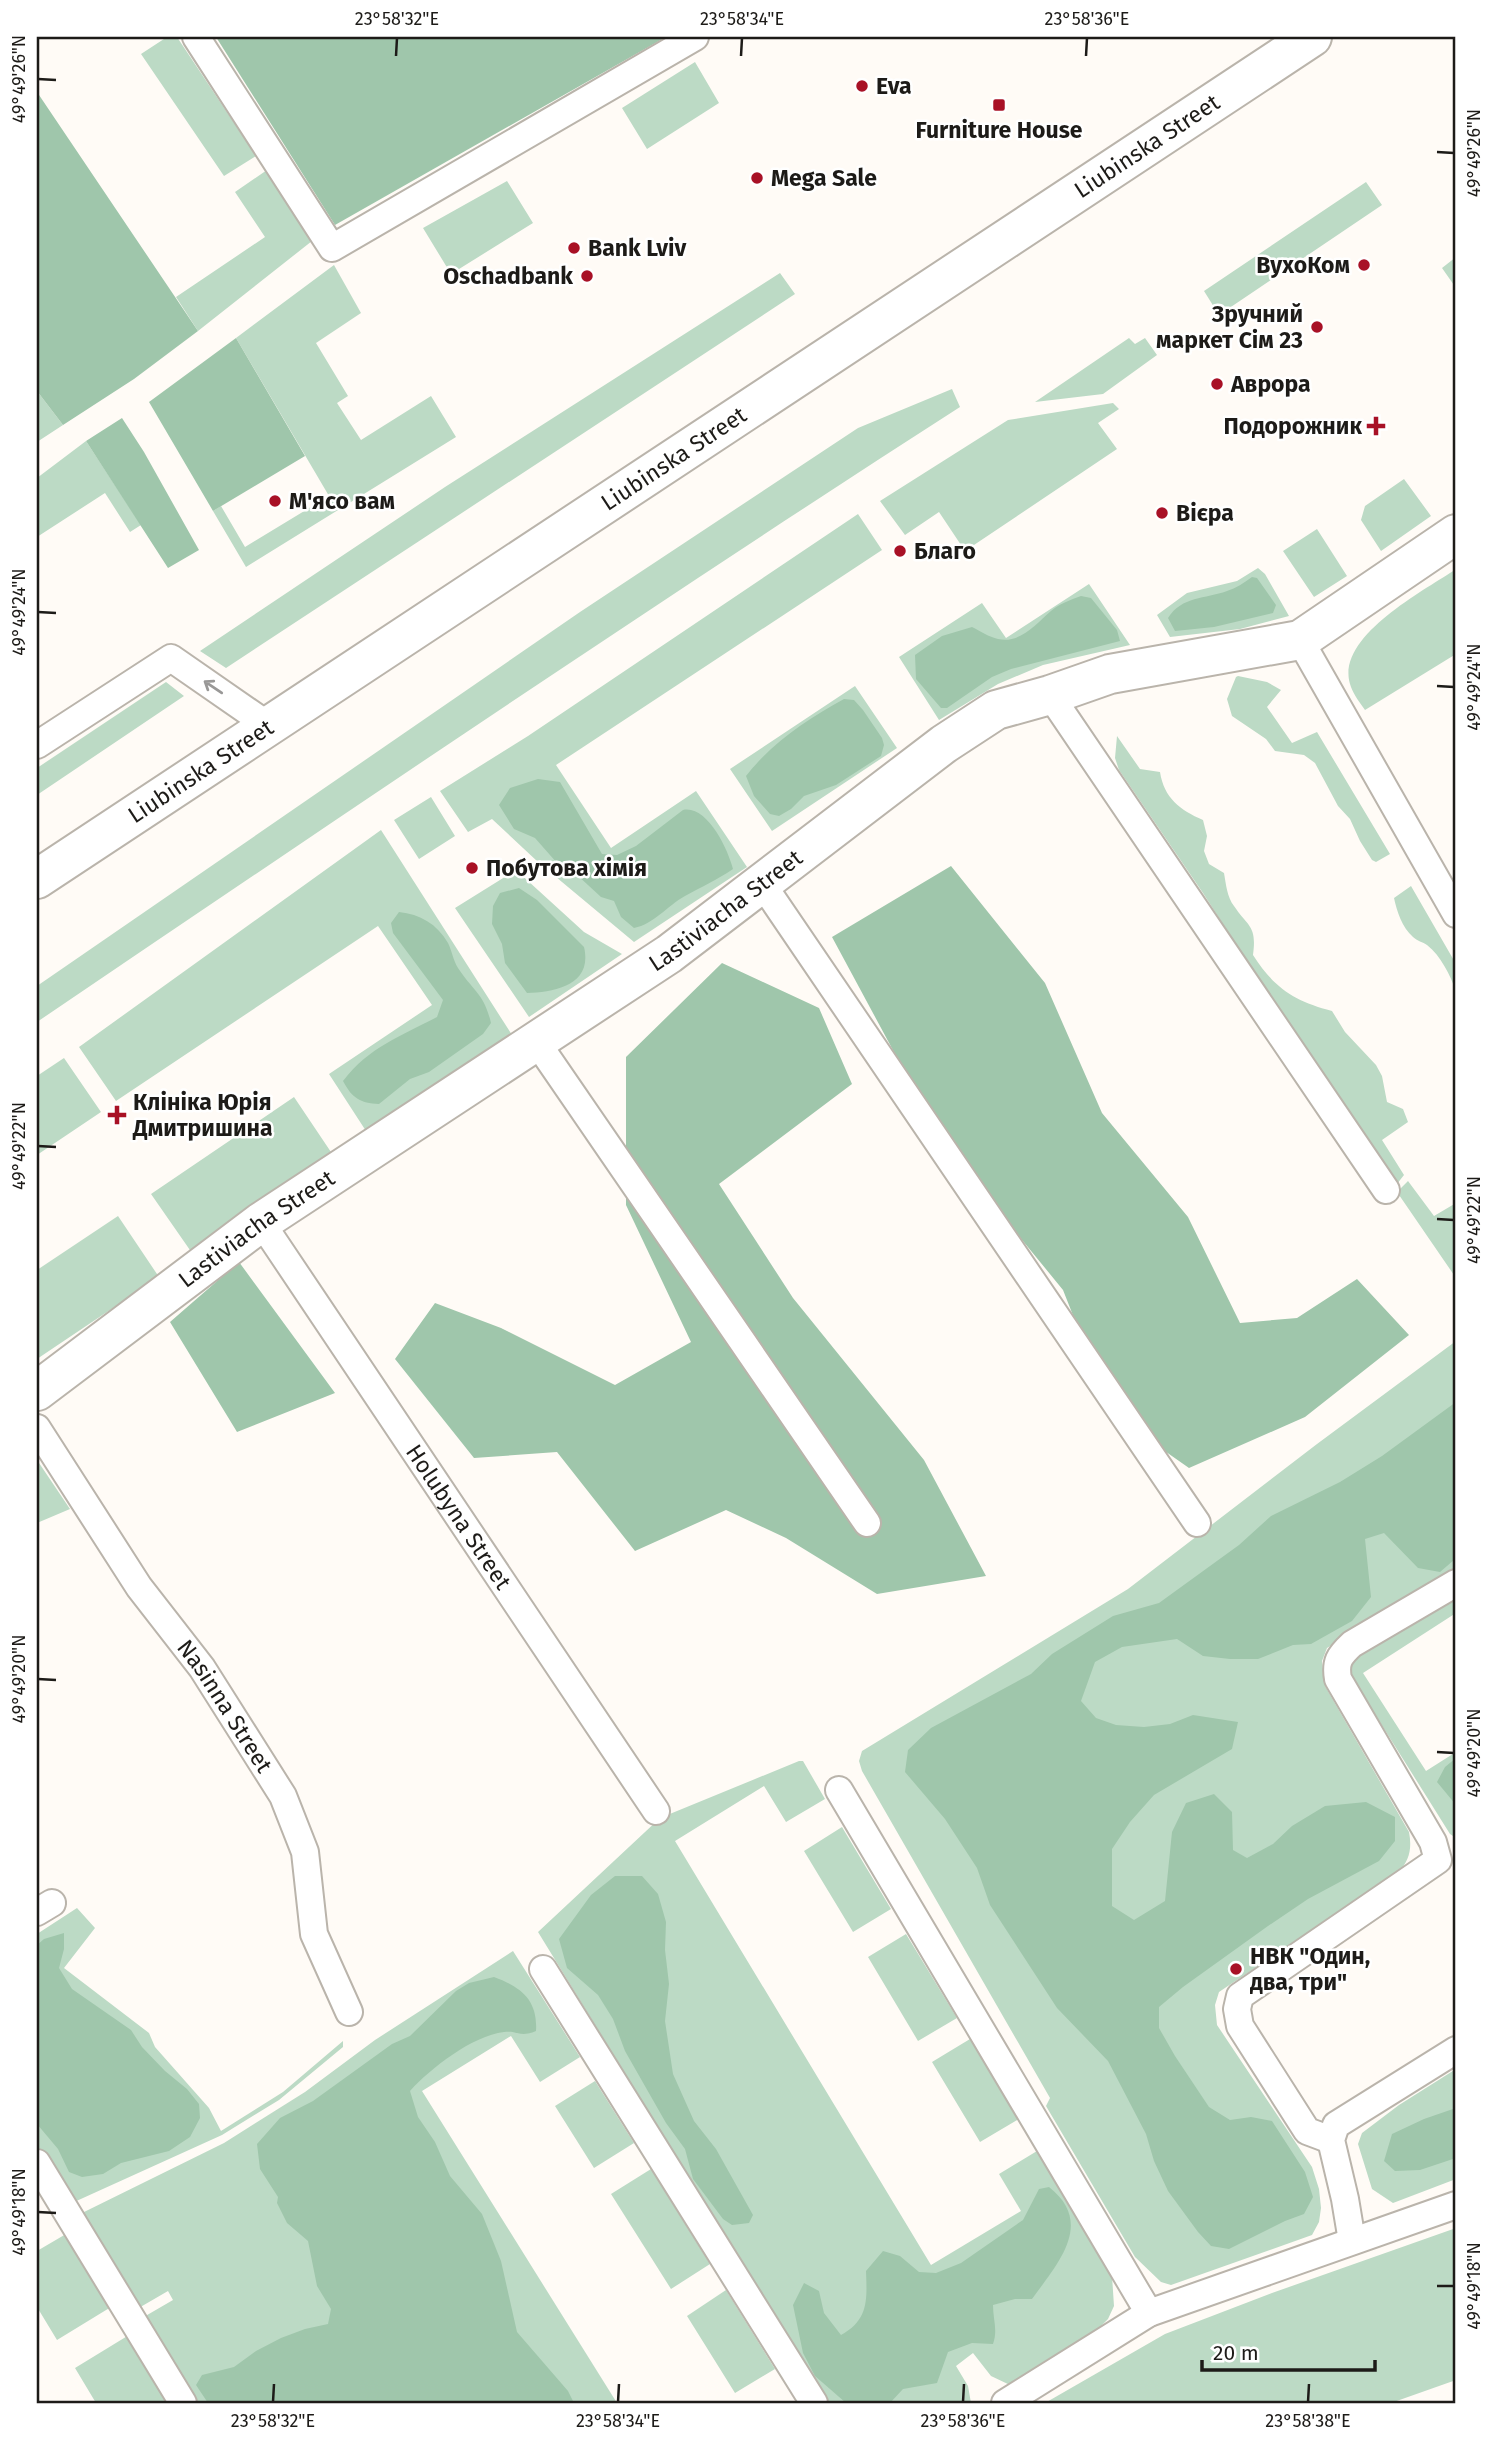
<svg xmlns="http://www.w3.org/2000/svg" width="1493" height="2440" font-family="'Fira Sans',sans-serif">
<rect width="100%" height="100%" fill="#fffbf6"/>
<path fill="#bcdac5" d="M167,37H177L256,156L224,176L141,54Z
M695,62L719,103L647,149L622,108Z
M267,170L312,241L198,331L176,297L265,237L235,192Z
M507,181L533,223L451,274L423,228Z
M1366,182L1382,205L1219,315L1204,291Z
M1456,257V288L1442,268Z
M334,265L361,313L316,343L348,396L337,403L361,440L431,396L456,437L246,567L213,511L221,506L245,547L329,496L236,338Z
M780,273L795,294L226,668L200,651L445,487Z
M1129,338L1135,344L1145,338L1157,355L1103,394L1035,402Z
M952,389L960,407C649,607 343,815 37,1022V986L580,612L858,428Z
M37,391L63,425L37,442Z
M1113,403L1119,409L1098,423L1117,449L965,551L939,512L905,535L880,501L1008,420Z
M86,441L141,525L130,532L105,493L37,537V478Z
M1404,479L1431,516L1381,551L1361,520L1365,506Z
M858,514L882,550L556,765L611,848L696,791L747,867L634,942L538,862L492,819L468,832L440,791L528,736Z
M1317,529L1347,576L1314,597L1283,551Z
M1258,568L1265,574L1289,616L1240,629L1170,637L1157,615L1187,593L1237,581Z
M1456,569V654L1365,710C1360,703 1354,695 1351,687C1332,638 1424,591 1456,569Z
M1089,584L1130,645L1043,665L998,684L939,720L899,657L982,603L1006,638Z
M1238,676L1267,682L1281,690L1267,707L1292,743L1317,732L1390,854L1376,862L1372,860L1360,841L1350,819L1338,806L1315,763L1304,755L1275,751L1266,739L1232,716L1227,699L1236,677Z
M166,682L184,696L37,795V768Z
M855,686L897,748L772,831L730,769Z
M1117,736L1140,769L1160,772C1164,798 1180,810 1203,820L1207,836L1204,851L1209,864L1224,873C1226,884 1227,897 1234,906C1248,927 1257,925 1253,955C1274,988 1294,1001 1332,1011L1345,1032L1376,1065L1382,1076L1387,1102L1403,1109L1408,1122L1382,1140L1404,1175L1393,1189L1203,893L1119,770L1115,758Z
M431,797L455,836L419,859L394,820Z
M381,830L512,1035L366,1131L329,1074L432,1005L378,926L116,1101L79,1047Z
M516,870L584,932L622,954L529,1017L455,908Z
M1411,886L1456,964V991C1450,975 1441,956 1427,945C1423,942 1417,941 1413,937C1402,927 1397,912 1394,898Z
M64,1058L101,1112L37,1155V1076Z
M294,1097L335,1158L192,1253L151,1194Z
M1408,1181L1434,1216L1456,1203V1278L1397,1192Z
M118,1216L159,1277L37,1359V1270Z
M1456,1341V1568L1327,1648L1322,1661L1325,1686L1409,1832C1412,1847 1410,1861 1398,1872L1219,1992L1215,2005L1217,2025L1312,2167L1319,2189L1321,2208L1319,2222L1312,2235L1171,2285L1161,2282L1135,2257L1046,2106L1050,2098L862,1771L859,1761L862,1751L1128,1589L1317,1444Z
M37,1460L70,1509L37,1523Z
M1456,1598V1613L1363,1673L1426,1771L1456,1752V1838L1450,1834L1351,1676L1350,1669L1354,1659Z
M799,1761H803L825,1799L786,1822L764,1786L675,1841L931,2265L1021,2211L999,2174L1037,2151L1112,2276L1114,2306L1108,2319L1098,2329L1071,2350L1010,2385L991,2376L973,2353L956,2366L968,2386L971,2403H827L538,1932L660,1818Z
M842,1827L891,1909L853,1932L804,1851Z
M77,1908L95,1928L64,1968L149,2033L155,2047L209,2108L221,2131L283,2092L343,2041V2047L279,2100L222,2135L72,2203L37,2145V1934Z
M906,1934L957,2018L918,2041L868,1957Z
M513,1951L580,2057L540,2082L511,2036L422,2091L617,2403H194L142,2318L173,2300L168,2291L137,2309L80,2214L224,2143L305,2092L375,2040Z
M970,2039L1019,2119L980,2142L932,2062Z
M1456,2069V2179L1393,2203L1372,2189L1358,2144L1362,2133L1399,2105Z
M595,2081L634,2143L594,2168L555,2106Z
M651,2169L710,2264L671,2289L611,2194Z
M1456,2228V2380L1391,2403H1045L1165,2334L1272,2293Z
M66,2234L111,2307L57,2340L37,2307V2251Z
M726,2290L775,2369L735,2393L687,2316Z
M129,2335L170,2403H96L75,2368Z"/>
<path fill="#9fc6ab" d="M216,37H666L335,225Z
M37,92L198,331L134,379L63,425L37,391Z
M236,338L305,456L213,511L149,402Z
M122,418L144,452L199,550L168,568L86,441Z
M1252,577L1257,578L1276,605L1273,613L1214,627L1175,631L1168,618C1182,596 1205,599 1227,591C1236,588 1244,583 1252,577Z
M1081,596L1091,598L1117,630L1120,641L1011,669L992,677L947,708H941L916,679L915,655L942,636L972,627C980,631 989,637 998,639C1020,644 1036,624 1051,611C1059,604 1070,600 1081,596Z
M844,699L854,700L863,710L882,738L884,745L881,756L836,785L804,796L791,809L779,816L770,814L754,796L746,776C772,743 807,719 844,699Z
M538,779L560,782L602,854L617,855L636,846L683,810C707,805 728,849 733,869C717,880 701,887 685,896C667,906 654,924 634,928L621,917L614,901L601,897L576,874L557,863L535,838L514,829L499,805L510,788Z
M951,866L1045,983L1102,1113L1188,1217L1240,1323L1297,1318L1357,1279L1409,1335L1305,1417L1189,1468L1112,1414L1063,1290L943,1143L832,937Z
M519,888L537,900L584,947C593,985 555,992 527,993L505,963L502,944L492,924L493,906L500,893Z
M399,912C420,914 437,924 448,943C452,951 453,960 458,968C473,991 484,993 491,1023L483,1034L429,1072L410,1079L379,1104C360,1103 352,1098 343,1081C369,1047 401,1036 437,1017L443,1000L393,933L391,923Z
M722,963L819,1008L852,1084L719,1184L793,1298L924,1460L986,1576L877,1594L786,1538L726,1510L635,1551L557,1452L474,1458L395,1359L435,1303L501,1328L615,1385L691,1342L626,1205V1057Z
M239,1262L335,1393L237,1432L170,1322Z
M1456,1402V1548L1454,1560L1440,1572L1418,1568L1384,1533L1365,1539L1371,1597L1352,1621L1311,1644L1293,1645L1258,1659H1230L1203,1656L1177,1639L1122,1647L1095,1662L1081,1701L1096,1718L1116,1725L1144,1727L1170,1724L1193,1715L1238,1722L1232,1749L1154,1795L1130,1822L1112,1849V1906L1134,1920L1165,1901L1172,1832L1186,1803L1214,1794L1232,1812L1233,1850L1247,1858L1273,1844L1292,1826L1325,1806L1366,1802L1395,1817V1841L1379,1861L1308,1899L1268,1926L1183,1987L1159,2007V2028L1175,2056L1209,2107L1230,2120L1251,2117L1272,2121L1305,2172L1313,2197L1304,2214L1285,2221L1229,2249L1211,2246L1198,2232L1168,2191L1154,2161L1146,2134L1108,2061L1057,2008L990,1905L977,1868L945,1819L905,1772L908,1750L931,1728L1031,1674L1052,1654L1113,1616L1159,1603L1239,1545L1271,1516L1340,1482L1382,1456Z
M1456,1758V1805L1437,1782L1445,1767Z
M615,1876H642L658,1894L666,1922L665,1950L669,1984L665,2021L673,2074L694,2121L716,2149L753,2215L749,2223L732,2225L723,2219L693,2179L685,2149L666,2123L625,2051L613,2019L598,1995L567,1968L559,1939L591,1895Z
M64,1933V1949L59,1968L72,1989L131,2030L142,2047L165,2071L187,2089L199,2104L200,2118L190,2137L169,2151L121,2163L103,2174L82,2177L69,2172L58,2149L37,2124V1945L44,1939Z
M494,1977C521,1987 538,2000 536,2031C519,2038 518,2030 504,2032C472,2036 431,2068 410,2091L418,2117L435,2142L450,2176L482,2214L501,2261L517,2332L568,2391L574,2403H208L196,2385L202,2375L234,2367L256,2351L281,2338L305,2329L328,2324L331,2309L317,2286L308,2241L287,2223L277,2203L278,2197L260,2169L257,2144L280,2118L313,2101L392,2044L410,2036L456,1991L469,1983Z
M1456,2103V2158L1420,2170L1395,2171L1384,2161L1392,2134L1424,2119L1453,2109Z
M1049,2187C1095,2223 1058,2263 1032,2299H1015L993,2305C993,2320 998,2330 993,2344L972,2343L948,2352L937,2383L903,2389L890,2403H846L815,2376L803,2353L793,2305L804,2283L819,2291L824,2313L841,2335C869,2320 867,2299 866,2271L883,2251L900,2256L919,2272L936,2273L961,2263L1023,2220L1039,2189Z"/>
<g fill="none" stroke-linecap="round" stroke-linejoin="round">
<defs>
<g id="service">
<path d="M196,37L332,248L695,37"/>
<path d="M1300,640L1456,914"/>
<path d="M1050,695L1386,1190"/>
<path d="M37,745L171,658L269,726"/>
<path d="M761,882L1197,1523"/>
<path d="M536,1041L867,1523"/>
<path id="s1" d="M261,1222L656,1811"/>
<path id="s2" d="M37,1428L139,1587L202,1668L283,1796L305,1852L314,1934L349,2012"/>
<path d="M839,1790L1149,2313"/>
<path d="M37,1912L52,1903"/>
<path d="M543,1969L814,2403"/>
<path d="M1331,2140L1307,2131L1240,2026L1237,2009L1240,1996L1438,1860L1433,1842L1338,1679C1335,1662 1339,1656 1352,1644L1456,1583"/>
<path d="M37,2163L183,2403"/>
<path d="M1352,2241L1345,2199L1331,2140L1336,2125L1456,2050"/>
<path d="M1005,2403L1149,2313L1456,2205"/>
</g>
<g id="minor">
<path id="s3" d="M37,1391L261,1222L669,954L944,744L996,710L1050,695L1110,674L1300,640L1456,534"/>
</g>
<g id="secondary">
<path id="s4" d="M37,879L1312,37"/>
</g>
</defs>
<use href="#service" stroke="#bab4ab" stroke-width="30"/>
<use href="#minor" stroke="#bab4ab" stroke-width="42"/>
<use href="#secondary" stroke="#bab4ab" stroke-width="42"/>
<use href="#service" stroke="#fff" stroke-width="26"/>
<use href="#minor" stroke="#fff" stroke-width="38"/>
<use href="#secondary" stroke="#fff" stroke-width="38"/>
</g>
<defs><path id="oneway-shaft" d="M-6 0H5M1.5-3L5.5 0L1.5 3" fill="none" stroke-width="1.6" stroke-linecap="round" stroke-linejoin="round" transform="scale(1.75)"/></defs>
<use stroke="#999897" href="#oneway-shaft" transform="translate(213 687) rotate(-146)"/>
<path fill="none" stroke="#1d1b18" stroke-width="2.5" d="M396,56L397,38M741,56L742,38M1086,56L1087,38M38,79L56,80M1437,152L1454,153M38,612L56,613M1437,686L1454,687M38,1146L56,1147M1437,1219L1454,1220M38,1679L56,1680M1437,1752L1454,1753M38,2212L56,2213M1437,2286H1454M273,2402L274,2384M618,2402L619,2384M963,2402L964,2384M1308,2402L1309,2384"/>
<g fill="#a81126" stroke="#fff" stroke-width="2.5">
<circle cx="862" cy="86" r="7"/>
<rect x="992" y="98" width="14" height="14" rx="3.5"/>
<circle cx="757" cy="178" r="7"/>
<circle cx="574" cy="248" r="7"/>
<circle cx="1364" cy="265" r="7"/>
<circle cx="587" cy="276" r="7"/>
<circle cx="1317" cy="327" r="7"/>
<circle cx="1217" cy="384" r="7"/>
<path d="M1372.5 415.5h7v7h7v7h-7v7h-7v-7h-7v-7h7z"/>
<circle cx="275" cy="501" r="7"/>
<circle cx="1162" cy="513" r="7"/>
<circle cx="900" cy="551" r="7"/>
<circle cx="472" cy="868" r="7"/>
<path d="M113.5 1104.5h7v7h7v7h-7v7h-7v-7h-7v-7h7z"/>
<circle cx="1236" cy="1969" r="7"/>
</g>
<g text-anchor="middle" stroke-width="5" stroke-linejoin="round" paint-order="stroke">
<g font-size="23" font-weight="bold" fill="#1d1b18" stroke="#fff" text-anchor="start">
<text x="876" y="94">Eva</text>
<text x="999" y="138" text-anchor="middle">Furniture House</text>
<text x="771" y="186">Mega Sale</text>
<text x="588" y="256">Bank Lviv</text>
<text x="1350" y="273" text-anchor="end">ВухоКом</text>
<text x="573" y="284" text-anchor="end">Oschadbank</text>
<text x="1303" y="322" text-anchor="end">Зручний<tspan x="1303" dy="26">маркет Сім 23</tspan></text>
<text x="1231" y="392">Аврора</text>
<text x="1362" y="434" text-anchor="end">Подорожник</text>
<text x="289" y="509">М'ясо вам</text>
<text x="1176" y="521">Вієра</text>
<text x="914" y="559">Благо</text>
<text x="486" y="876">Побутова хімія</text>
<text x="133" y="1110">Клініка Юрія<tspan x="133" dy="26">Дмитришина</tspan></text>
<text x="1250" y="1964">НВК "Один,<tspan x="1250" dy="26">два, три"</tspan></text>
</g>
<g font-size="23" fill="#1d1b18" stroke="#fff">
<text dy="8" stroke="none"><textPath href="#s4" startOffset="1330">Liubinska Street</textPath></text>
<text dy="8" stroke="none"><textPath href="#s4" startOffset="763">Liubinska Street</textPath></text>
<text dy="8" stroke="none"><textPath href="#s4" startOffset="196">Liubinska Street</textPath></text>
<text dy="8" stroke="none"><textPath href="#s3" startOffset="840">Lastiviacha Street</textPath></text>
<text dy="8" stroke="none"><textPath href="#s3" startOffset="273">Lastiviacha Street</textPath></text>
<text dy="8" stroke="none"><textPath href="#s1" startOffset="355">Holubyna Street</textPath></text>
<text dy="8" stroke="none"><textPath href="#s2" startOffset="336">Nasinna Street</textPath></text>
</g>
</g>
<rect width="1493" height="2440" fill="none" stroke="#ffffff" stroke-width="77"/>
<path d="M1202 2360v10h173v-10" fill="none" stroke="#1d1b18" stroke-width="3.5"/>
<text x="1213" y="2360" font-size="21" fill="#1d1b18" stroke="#ffffff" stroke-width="5" paint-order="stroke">20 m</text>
<rect x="38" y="38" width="1416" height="2364" fill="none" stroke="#1d1b18" stroke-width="2.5"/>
<g font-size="18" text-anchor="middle" fill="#1d1b18">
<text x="397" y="25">23°58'32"E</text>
<text x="742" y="25">23°58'34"E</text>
<text x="1087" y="25">23°58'36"E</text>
<text transform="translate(19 79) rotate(-90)" y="6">49°49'26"N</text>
<text transform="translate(1474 153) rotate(-90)" y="6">49°49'26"N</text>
<text transform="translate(19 612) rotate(-90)" y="6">49°49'24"N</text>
<text transform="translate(1474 687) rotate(-90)" y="6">49°49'24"N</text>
<text transform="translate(19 1146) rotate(-90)" y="6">49°49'22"N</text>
<text transform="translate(1474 1220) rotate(-90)" y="6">49°49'22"N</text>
<text transform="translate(19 1679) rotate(-90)" y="6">49°49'20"N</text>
<text transform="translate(1474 1753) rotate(-90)" y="6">49°49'20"N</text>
<text transform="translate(19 2212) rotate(-90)" y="6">49°49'18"N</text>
<text transform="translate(1474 2286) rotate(-90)" y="6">49°49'18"N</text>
<text x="273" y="2427">23°58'32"E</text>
<text x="618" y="2427">23°58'34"E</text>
<text x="963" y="2427">23°58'36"E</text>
<text x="1308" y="2427">23°58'38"E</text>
</g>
</svg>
